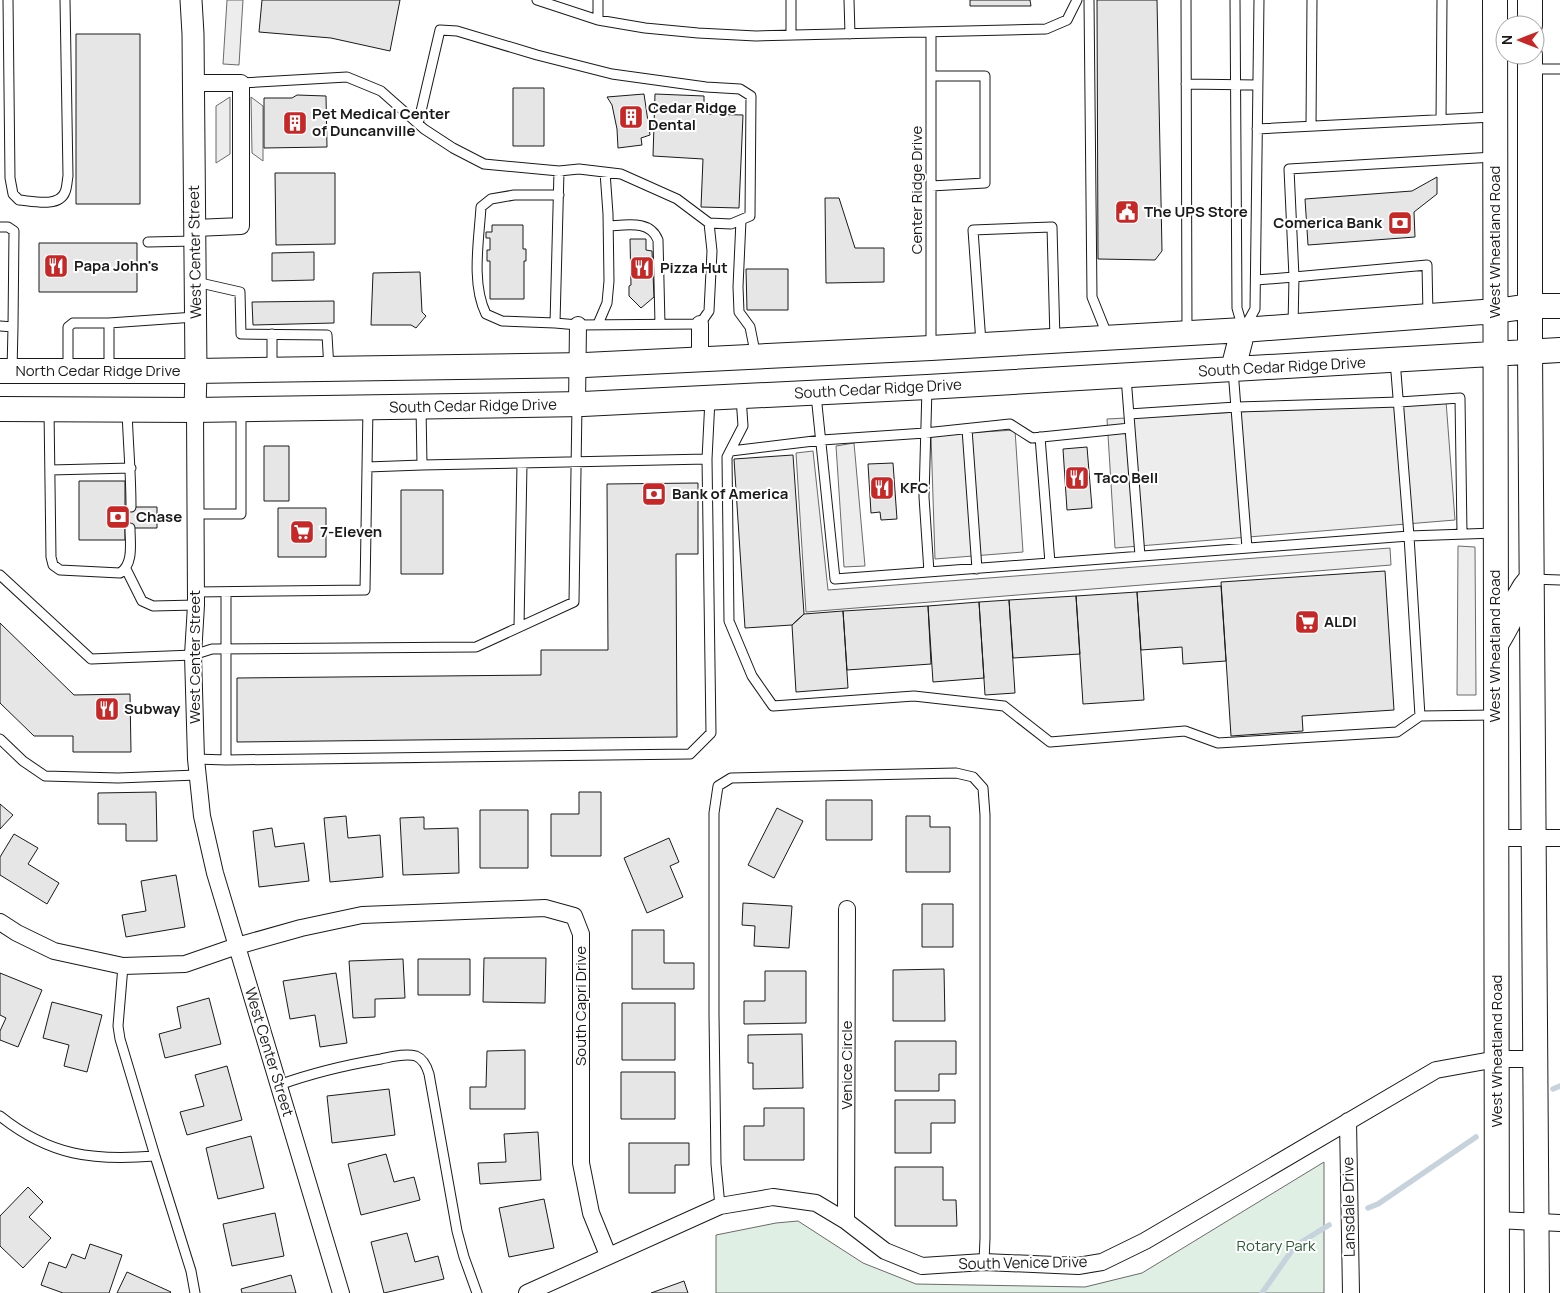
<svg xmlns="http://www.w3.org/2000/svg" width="1560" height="1293" font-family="Manrope,sans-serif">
<rect width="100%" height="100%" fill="#fff"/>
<path fill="#e0efe3" stroke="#6a6a6a" d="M1324,1162V1293H716V1235L776,1223L798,1221L863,1263L916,1284L1085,1287L1142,1273Z"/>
<path fill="#ededed" stroke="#6a6a6a" d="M227,0H243L239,65L223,64Z
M230,97V154L216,163V106Z
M251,97L263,106V161L252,153Z
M1446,401L1455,520L1115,548L1107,419Z
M1015,430L1023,552L935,559L931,435Z
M854,443L865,566L844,567L836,446Z
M813,451L828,590L1390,548L1391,565L806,612L796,453Z
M1458,546L1475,547L1476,695H1457Z"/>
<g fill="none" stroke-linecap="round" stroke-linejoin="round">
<path stroke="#c6d2dc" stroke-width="5.5" d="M1553,1089L1560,1086
M1368,1208L1378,1204L1476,1137
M1262,1293L1295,1246L1329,1225"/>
</g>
<path fill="#e6e6e6" stroke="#1a1a1a" d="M262,0H400L390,51L331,38L259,32Z
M970,0H1030L1031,6H970Z
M1097,0H1157L1162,251L1155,260L1098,259Z
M76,34H140V204H76Z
M513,88H544V146H513Z
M644,94L650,135L641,138L642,145L618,148L617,129L612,105L607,97Z
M655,94L704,96V114L743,115L739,208L701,207L703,159L653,156Z
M297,95L326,96L327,147L264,148V98H292Z
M275,173H335V244L276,245Z
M1437,177V194L1414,212L1415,237L1308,245L1305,199L1412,191Z
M825,198H839L855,248H884V282L826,283Z
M492,225H523V249H526V261H524V299H490V261H487V250H490V238H486V232H492Z
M630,239H646V250L652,251L654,297L641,308L629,296V286L631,285Z
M39,243H137V292H39Z
M314,252V280L272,281V253Z
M746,269H788V310H747Z
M420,272L422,312L426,316L416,328L411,325H371L373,273Z
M334,301V323L253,325L252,302Z
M264,446H289V501H264Z
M1087,447L1092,508L1067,510L1063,449Z
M793,455L804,614L792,625L745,628L734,459Z
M893,463L897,519L881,520L880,512L871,513L868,464Z
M79,481H125V507H157V528H125V540H79Z
M698,483V554H676L677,737L237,742V678L541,675V650H608L607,484Z
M401,490H443V574H401Z
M278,508H326V557H278Z
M1385,571L1394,710L1302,716L1303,731L1231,736L1221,582Z
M1221,586L1226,661L1183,664L1182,647L1141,650L1137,592Z
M1137,592L1144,700L1083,704L1076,596Z
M1076,596L1080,654L1013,658L1009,600Z
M1009,600L1015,693L985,695L979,602Z
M979,602L984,678L933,682L928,606Z
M928,606L931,664L847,670L843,611Z
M843,611L848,688L796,692L792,625L804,614Z
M0,623L74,695L130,694L131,752H73V736H34L0,703Z
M156,792L157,841H126V824H98V793Z
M579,792H601V856H551V814H579Z
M826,800H872V840H826Z
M0,804L13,815L0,829Z
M777,808L803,821L774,878L748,865Z
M480,810H528V868H480Z
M346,816L348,838L380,835L383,877L330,882L324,818Z
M906,816H930V827H950V872H906Z
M424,817V829L458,828L459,873L403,875L400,818Z
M272,828L275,847L304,843L309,881L259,887L253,831Z
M14,834L38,848L28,864L59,883L47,904L0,875V857Z
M669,838L679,862L670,866L683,897L647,913L624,858Z
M176,875L185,927L126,937L122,915L146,911L141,881Z
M743,903L792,906L789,948L754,946L755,926L742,925Z
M922,904H953V947H922Z
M632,930H664V963H694V989H632Z
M484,958H546L545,1003L483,1002Z
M403,959L405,998L375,999V1017L353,1018L349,961Z
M418,959H470V995H418Z
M944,969L945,1021H893V970Z
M765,971H806V1023L744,1024V1001H765Z
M0,973L42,990L18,1047L0,1040V1031L6,1018L0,1015Z
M336,973L347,1043L320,1047L315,1015L290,1019L283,981Z
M209,998L221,1044L165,1058L159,1034L181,1028L177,1007Z
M52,1002L102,1015L87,1072L64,1066L69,1045L43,1038Z
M622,1003H675V1060H622Z
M802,1034L803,1088L753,1089V1063H748V1035Z
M895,1041H956V1074H939V1091H895Z
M525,1050V1109H470V1087H486L487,1051Z
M227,1066L242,1120L187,1135L180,1112L204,1106L195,1075Z
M621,1072H675V1119H621Z
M389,1089L395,1135L332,1143L327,1096Z
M895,1100H955V1123H931V1153H895Z
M764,1108H804V1160H744V1126H764Z
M538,1132L541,1180L480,1184L478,1163L506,1162L504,1134Z
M251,1136L264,1188L218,1199L206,1148Z
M629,1143H689V1165H675V1193H629Z
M386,1154L394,1182L414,1177L420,1200L361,1215L348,1164Z
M895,1167H943V1200H956L957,1226H895Z
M28,1187L43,1202L29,1217L51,1238L23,1268L0,1246V1216Z
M544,1199L554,1248L509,1257L499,1208Z
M275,1213L284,1256L232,1266L223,1224Z
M407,1233L415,1262L438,1256L444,1279L384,1293L371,1242Z
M90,1244L122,1255L109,1293H63L41,1285L49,1262L66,1268L72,1254L85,1259Z
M127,1272L171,1292L170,1293H117Z
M291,1275L296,1293H242L241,1289Z
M684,1281L688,1293H651Z"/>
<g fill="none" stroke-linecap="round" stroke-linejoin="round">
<defs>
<path id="service" d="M8,0L10,178L13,194L19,200C32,201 59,208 65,192C67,188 67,181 68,176L65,0
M537,0L598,20L645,28L698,33L756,36L1046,29L1067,20L1077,0
M791,0V35
M849,0L850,34
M1089,0L1092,297L1108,337
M1186,0L1187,332
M1235,0L1237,308L1243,329
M598,20V0
M931,32V347
M1531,69H1560
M931,76H985V183L931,186
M241,83L347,77L381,91L424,129L453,148L484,164L559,171L579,169L621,174L677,199L709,223L712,251L709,311L700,324L578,325L555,323L559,171
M1186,84L1257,85
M1441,120L1442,0
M418,124L440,30L457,31L537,55L612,74L706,87L740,89L751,96L750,216L731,224L709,223
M1311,126L1312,0
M1257,129L1493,117
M741,220L738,287L739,312L750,327L756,357
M609,226C627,225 650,220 658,240L660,324
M0,227H8L14,231L13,327
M148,242L195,241
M1256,280L1294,277L1293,326
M196,282L240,292L241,334L327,335L329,369
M1428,315L1427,265L1294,277L1289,169L1494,157
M555,323L502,321L486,314C471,284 479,240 481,207L491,199L514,195H559
M598,324L607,303L609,281L608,214L605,172
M0,326L13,327L12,371
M1245,327L1255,309L1259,0
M272,334V370
M981,343L973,230L1052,227L1055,340
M1395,360L1409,536L1420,716
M109,370V323
M1233,370L1247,548
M68,371V327L73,323H109L195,317
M1126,377L1140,556
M927,388L924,497L929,572
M816,395L835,579L1409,536L1495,533
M741,397L743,426L727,457L729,621L752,676L773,706L914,696L1004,706L1050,742L1185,731L1218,743L1397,732L1420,716L1495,715
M49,410L51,557L53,565L60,570L120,573C134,564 130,543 130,528
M127,410C128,442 131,474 131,507
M1129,414L1236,407L1399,402L1460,398L1462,533
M967,429L977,569
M1040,437L1050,563
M731,451L822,440L925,433L1010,424L1032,438L1130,428
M422,465L707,459L710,399
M367,467L422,465L421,407
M50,470L131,468
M195,514H241V410
M126,569L142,601L153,606L196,605
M0,575L91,659L193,655L212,649L476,647L574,602L577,405
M1532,579L1560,580
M196,592L365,590L368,407
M226,592V760
M519,627L522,464
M0,739L23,761L45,776L118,778L197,775
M196,759L226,760L690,754L711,733L707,459
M279,1085C312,1073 346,1065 381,1059C391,1057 405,1053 416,1056C423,1059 427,1067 429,1074L457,1231L464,1257L477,1293
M0,1116C50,1156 93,1161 155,1156L120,1039L118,1026L123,966
M155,1156L191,1271L195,1293
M720,1206L716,1164L714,1015V813L718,786L731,778L956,773L973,777L983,788L985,815V1238L984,1262"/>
<path id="minor" d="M194,83H241V226L195,228
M700,324V360
M577,404L578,325
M195,410L196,605L193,655L196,759L202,816L215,873L341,1293
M1496,838H1560
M0,922L17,933L54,951L123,966L185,964L237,946L301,928L362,915L545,908L574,916L581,934V1163L591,1213L608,1255
M1348,1121L1351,1293
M1497,1220L1560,1223
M846,1221L847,909
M527,1293L720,1206L773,1197L816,1203L846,1221L885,1251L922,1266L984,1262L1078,1266L1102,1262L1145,1241L1436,1070L1497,1059H1535"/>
<path id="tertiary" d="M191,0L193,34L196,371L195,410"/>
<path id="secondary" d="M1495,0L1497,1293
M1530,25V0
M1530,55V351L1537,1293
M1233,369L1243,330
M0,371H196L585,365L931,348L1243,330L1496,311L1530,306H1560
M0,409L195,410L583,404L927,387L1560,350
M1498,641C1502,634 1507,626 1510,619C1516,603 1520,591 1531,579"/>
</defs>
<use href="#service" stroke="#1a1a1a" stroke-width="11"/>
<use href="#minor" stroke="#1a1a1a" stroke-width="18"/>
<use href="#tertiary" stroke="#1a1a1a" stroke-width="23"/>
<use href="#secondary" stroke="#1a1a1a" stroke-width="26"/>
<use href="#service" stroke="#fff" stroke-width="9"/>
<use href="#minor" stroke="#fff" stroke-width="16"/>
<use href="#tertiary" stroke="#fff" stroke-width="21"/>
<use href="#secondary" stroke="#fff" stroke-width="24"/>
</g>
<defs>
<symbol id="building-square" viewBox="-11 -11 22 22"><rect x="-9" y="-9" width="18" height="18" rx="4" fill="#c62828" stroke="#fff"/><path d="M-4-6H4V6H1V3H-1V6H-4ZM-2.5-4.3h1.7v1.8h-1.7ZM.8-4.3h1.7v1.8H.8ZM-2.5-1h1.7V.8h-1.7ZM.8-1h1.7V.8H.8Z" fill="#fff"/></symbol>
<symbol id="civic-square" viewBox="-11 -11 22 22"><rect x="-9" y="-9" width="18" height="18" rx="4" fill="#c62828" stroke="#fff"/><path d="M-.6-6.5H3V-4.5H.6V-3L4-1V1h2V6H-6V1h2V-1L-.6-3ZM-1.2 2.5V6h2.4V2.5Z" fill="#fff"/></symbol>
<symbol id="bank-square" viewBox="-11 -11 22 22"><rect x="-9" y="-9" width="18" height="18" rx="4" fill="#c62828" stroke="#fff"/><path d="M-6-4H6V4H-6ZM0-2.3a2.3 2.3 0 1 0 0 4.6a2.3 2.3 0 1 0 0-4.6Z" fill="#fff"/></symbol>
<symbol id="restaurant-square" viewBox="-11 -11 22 22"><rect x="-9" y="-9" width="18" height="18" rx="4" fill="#c62828" stroke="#fff"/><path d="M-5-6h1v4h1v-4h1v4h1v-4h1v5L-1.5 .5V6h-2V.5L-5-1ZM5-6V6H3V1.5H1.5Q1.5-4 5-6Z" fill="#fff"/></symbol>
<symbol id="supermarket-square" viewBox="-11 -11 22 22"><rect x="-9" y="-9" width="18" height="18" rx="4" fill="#c62828" stroke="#fff"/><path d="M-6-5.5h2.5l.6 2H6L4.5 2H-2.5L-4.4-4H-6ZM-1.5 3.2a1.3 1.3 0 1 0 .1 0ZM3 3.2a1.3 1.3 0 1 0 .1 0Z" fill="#fff"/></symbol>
</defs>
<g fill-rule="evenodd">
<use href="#building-square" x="617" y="103" width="28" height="28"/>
<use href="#building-square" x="281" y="109" width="28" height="28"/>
<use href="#civic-square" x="1113" y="198" width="28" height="28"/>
<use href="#bank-square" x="1386" y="209" width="28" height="28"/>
<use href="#restaurant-square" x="42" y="252" width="28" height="28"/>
<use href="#restaurant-square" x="628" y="254" width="28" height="28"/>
<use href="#restaurant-square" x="1063" y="464" width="28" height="28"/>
<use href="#restaurant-square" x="868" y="474" width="28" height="28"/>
<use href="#bank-square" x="640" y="480" width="28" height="28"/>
<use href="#bank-square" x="104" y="503" width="28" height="28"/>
<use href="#supermarket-square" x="288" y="518" width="28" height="28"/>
<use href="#supermarket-square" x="1293" y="608" width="28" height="28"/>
<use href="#restaurant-square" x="93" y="695" width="28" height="28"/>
</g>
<g text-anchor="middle" stroke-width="4" stroke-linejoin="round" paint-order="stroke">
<g font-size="15" font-weight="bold" fill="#1a1a1a" stroke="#fff" text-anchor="start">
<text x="648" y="113">Cedar Ridge<tspan x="648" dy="17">Dental</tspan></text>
<text x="312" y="119">Pet Medical Center<tspan x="312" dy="17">of Duncanville</tspan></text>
<text x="1144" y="217">The UPS Store</text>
<text x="1382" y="228" text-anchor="end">Comerica Bank</text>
<text x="74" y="271">Papa John's</text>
<text x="660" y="273">Pizza Hut</text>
<text x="1094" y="483">Taco Bell</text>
<text x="900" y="493">KFC</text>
<text x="672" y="499">Bank of America</text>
<text x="136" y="522">Chase</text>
<text x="320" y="537">7-Eleven</text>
<text x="1324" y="627">ALDI</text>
<text x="124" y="714">Subway</text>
</g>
<g font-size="15" fill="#1a1a1a" stroke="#fff">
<text transform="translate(917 190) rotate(-90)" y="5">Center Ridge Drive</text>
<text transform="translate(1495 242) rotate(-90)" y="5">West Wheatland Road</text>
<text transform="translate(195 252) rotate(-91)" y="5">West Center Street</text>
<text transform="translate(1282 367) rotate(-3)" y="5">South Cedar Ridge Drive</text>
<text x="98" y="376">North Cedar Ridge Drive</text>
<text transform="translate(878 389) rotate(-3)" y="5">South Cedar Ridge Drive</text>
<text transform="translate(473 406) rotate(-1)" y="5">South Cedar Ridge Drive</text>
<text transform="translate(1495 646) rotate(-90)" y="5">West Wheatland Road</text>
<text transform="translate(195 657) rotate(-90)" y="5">West Center Street</text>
<text transform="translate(581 1006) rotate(-90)" y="5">South Capri Drive</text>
<text transform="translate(1497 1051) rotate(-90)" y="5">West Wheatland Road</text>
<text transform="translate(269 1052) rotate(73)" y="5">West Center Street</text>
<text transform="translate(847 1065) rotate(-90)" y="5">Venice Circle</text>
<text transform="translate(1349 1207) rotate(-91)" y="5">Lansdale Drive</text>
<text transform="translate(1023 1263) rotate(-1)" y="5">South Venice Drive</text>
</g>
<g font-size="15" fill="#2b5a34" stroke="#fff">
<text x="1276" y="1251">Rotary Park</text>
</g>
</g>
<g transform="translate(1520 40) rotate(270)"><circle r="24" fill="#ffffff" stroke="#a3a3a3"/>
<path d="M0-4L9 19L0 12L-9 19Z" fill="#c62828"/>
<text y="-8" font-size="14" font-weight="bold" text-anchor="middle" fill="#1a1a1a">N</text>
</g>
</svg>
